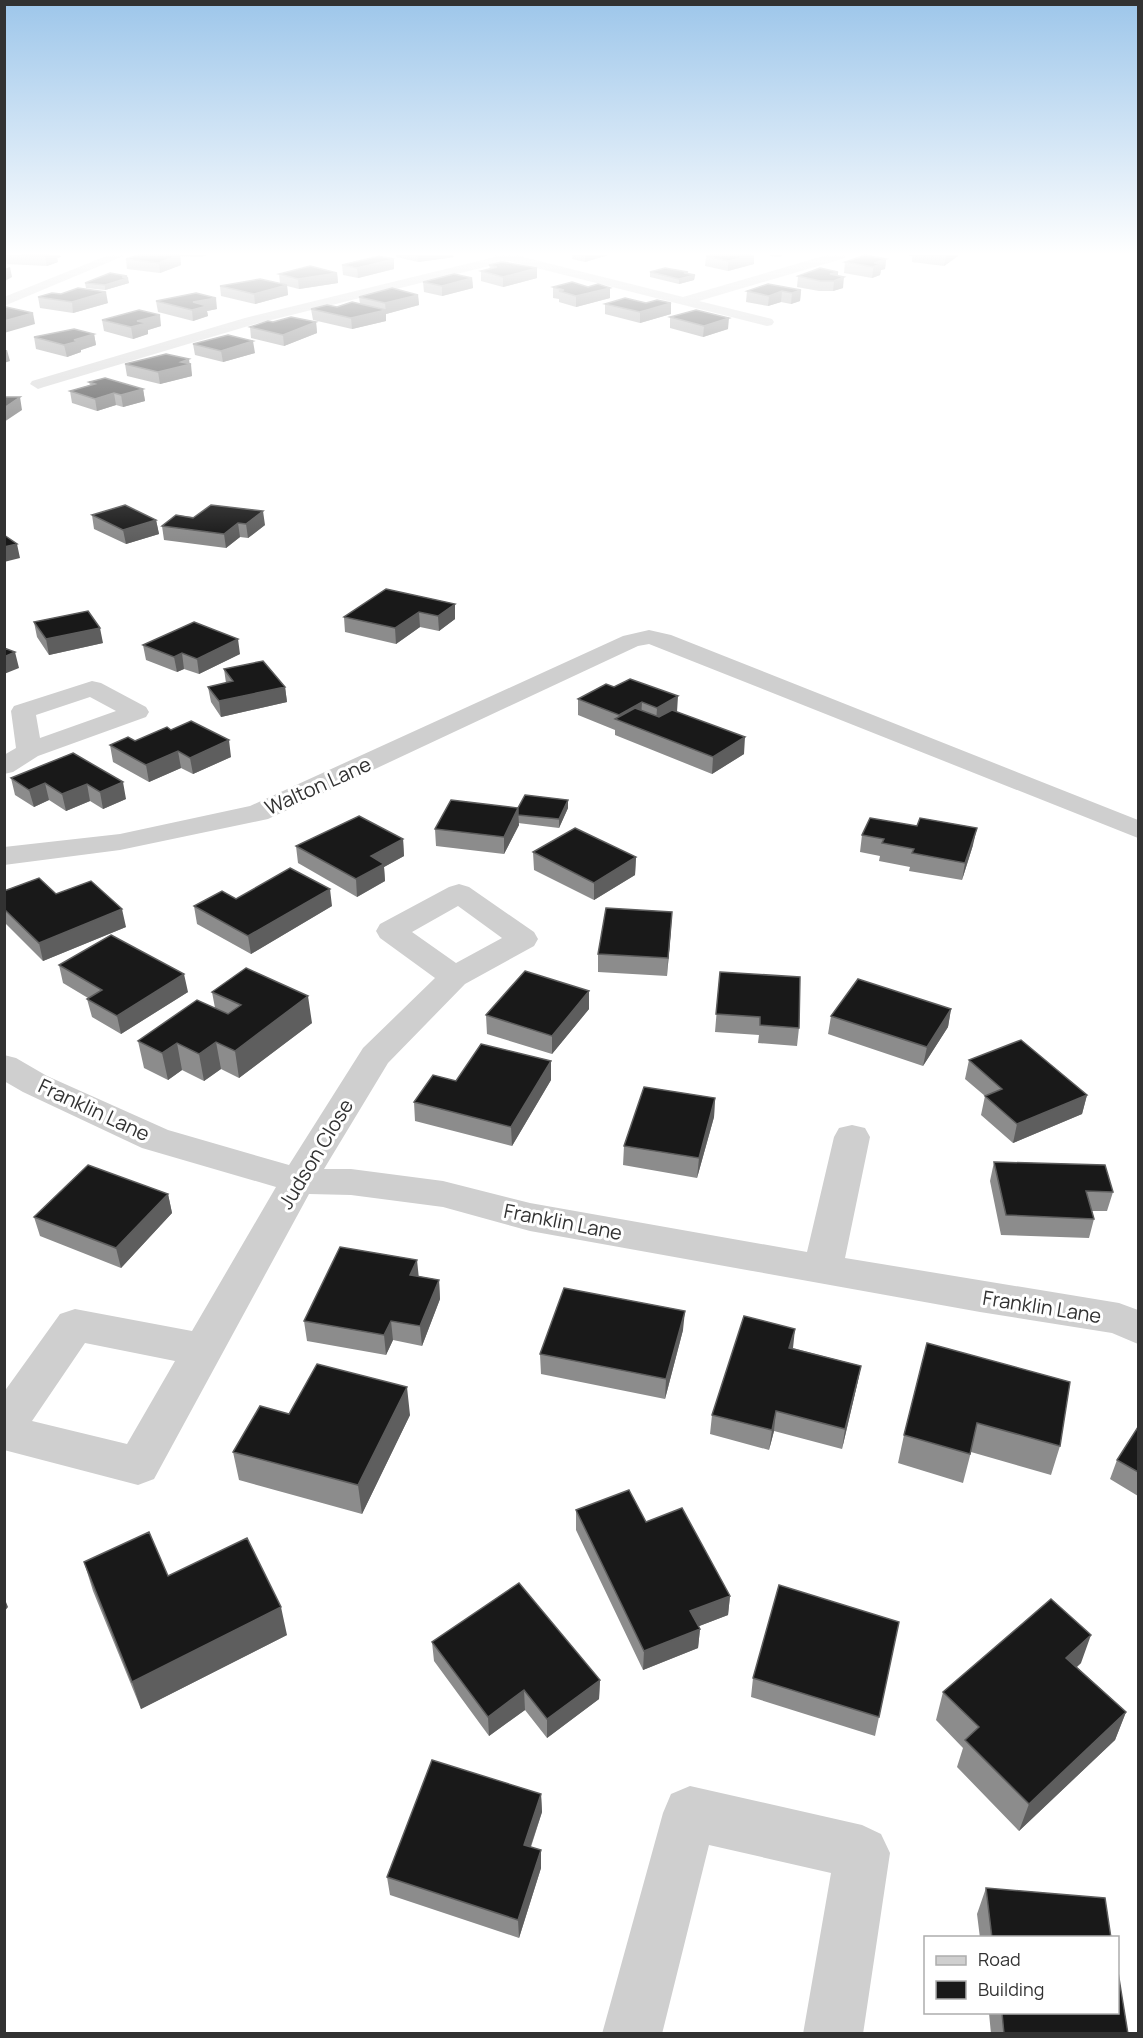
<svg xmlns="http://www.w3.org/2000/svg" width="1143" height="2038" font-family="Manrope,sans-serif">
<rect width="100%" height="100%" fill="#fff"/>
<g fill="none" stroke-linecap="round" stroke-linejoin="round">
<path fill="#cfcfcf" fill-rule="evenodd" d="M109,255H126L4,306V297Z
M494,255H524L523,257L683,297L827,255H846L845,258L699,301L772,319L774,322L772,325L767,326L509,261L255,324L44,387L38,389L30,384L32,381L245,318L495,257Z
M649,630L671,635L1138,820V838L649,644L638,646L268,819L120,850L4,865V847L120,834L250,806L623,636Z
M92,681L101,683L146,707L149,712L146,717L38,756L13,772L4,774V755L16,748L11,711L14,706ZM90,697L116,711L40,738L36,715Z
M459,884L469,887L534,932L538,939L534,946L465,984L388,1063L324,1169H351L443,1181L530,1203L807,1252L834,1137L839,1128L852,1125L865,1128L870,1137L845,1258L1119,1303L1138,1310V1344L1112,1333L980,1312L530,1231L443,1207L351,1195L309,1194L154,1479L138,1485L4,1450V1392L60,1314L75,1309L192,1331L276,1187L142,1148L23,1092L4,1081V1055L16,1058L47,1076L168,1130L289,1165L363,1048L435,978L380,938L376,931L380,924L449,887ZM458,906L502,938L456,963L412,932ZM85,1343L175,1361L127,1444L32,1421Z
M690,1786L862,1825L881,1834L890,1853L863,2034H803L831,1873L709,1845L662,2034H602L663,1813L671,1794Z"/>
</g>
<path fill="#8c8c8c" d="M5,255H60L61,257L57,258L58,262L47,266L7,264Z
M138,255H207L201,257L180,256L181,265L160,273L127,269L126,259Z
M396,255H453L454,257L418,262L396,257Z
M572,255H608L585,262L572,259Z
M766,255H784L778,257Z
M909,255H958V256L944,266L912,262V256H909Z
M706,256L754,264L728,271L705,266Z
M886,259L885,269L881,270L880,275L872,278L844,273L845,262Z
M342,265L394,269L358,278L343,275Z
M489,265L537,278L503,287L481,281V271L490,269Z
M650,272H688V273L695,275L694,280L679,284L650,277Z
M337,273L338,283L299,289L287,286L288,295L255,304L221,296L220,286L280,283L279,274Z
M798,276H838L843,288L833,291H819L797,287Z
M127,278H128L129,283L105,290L86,288L85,283Z
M472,278L473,288L442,296L424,292L423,282Z
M553,287H588L610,298L576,307L559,302V299L553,298Z
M801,290L800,301L791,304L781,302L768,306L746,302L747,291Z
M418,295L419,305L386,314V321L352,329L313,320L311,309L360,304L359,297Z
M38,297L108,303L73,313L40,308Z
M156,301L217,309L207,311L208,316L193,321L158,312Z
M671,303V314L640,323L605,314V304Z
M670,317L728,329L703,337L670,328Z
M102,320L161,326L148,330V334L133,339L104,331Z
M273,322H316L317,333L284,346L251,338L250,327Z
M94,334L96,345L81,350V352L67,357L36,349L34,337Z
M193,344L255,353L223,362L195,355Z
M189,359L192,376L160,384L127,376L125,364Z
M89,382L143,389L145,401L123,407L116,405L97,411L72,403L70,391L90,385Z
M92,515L156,520L159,534L126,544L94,529Z
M176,515L265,525L248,538L240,537L226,548L164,540L162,526Z
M455,604V619L439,631L420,627L396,644L345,632L344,617Z
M34,622L103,643L49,655L37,637Z
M143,645L240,654L199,674L184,669L177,672L146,660Z
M224,669L285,687L287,702L221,717L211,702L208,687L226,683Z
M614,687L677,712L744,754L712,774L615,735V730L578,715V699Z
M135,741L231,757L193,774L181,768L149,782L113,762L110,745Z
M73,753L126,799L103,809L90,801L66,811L49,800L34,807L15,795L11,778Z
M518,808H568L559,828L518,823L519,825L504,854L436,846L435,829Z
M862,835L973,845L962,880L909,871L910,867L879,861L880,856L860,852Z
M403,839L404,856L384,867L385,881L357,897L298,863L296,846Z
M533,852L636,857L635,875L594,900L534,870Z
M4,891L56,894L126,927L43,961L4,922Z
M236,899L332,906L251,954L197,924L194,906Z
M671,929L667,976L598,972V954Z
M59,965L188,992L121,1034L92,1017L87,999L88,998L63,983Z
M720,972L799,1028L797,1046L758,1043L759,1035L715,1032Z
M212,992L312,1023L239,1078L221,1069L204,1081L182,1070L168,1080L144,1068L138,1041L215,1008Z
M589,1009L552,1054L487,1034L486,1015Z
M951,1009L948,1027L923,1066L828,1034L831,1016Z
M969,1060L1087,1095L1082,1114L1013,1143L981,1115L985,1096L965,1079Z
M551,1080L512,1146L415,1121L414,1102Z
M715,1098L714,1117L697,1178L623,1165L624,1146Z
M994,1162L1113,1192L1107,1211H1092L1094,1219L1089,1238L1001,1235L990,1181Z
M168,1194L172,1213L121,1268L40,1236L34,1217Z
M418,1276L439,1280L440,1299L422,1346L393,1340L386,1355L307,1341L304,1321Z
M683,1330L665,1399L541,1374L540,1354Z
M927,1343L1060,1446L1051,1475L971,1452L963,1483L898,1463L904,1435Z
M793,1348L861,1366L857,1385L842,1449L774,1431L769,1450L710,1434L712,1415Z
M289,1414L410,1415L362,1514L239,1480L233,1452Z
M1138,1427V1496L1110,1479L1117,1460Z
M576,1510L730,1596L728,1615L699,1626L700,1629L698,1648L643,1670L576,1530Z
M84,1562L168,1576L287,1635L141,1709L93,1591Z
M432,1642L600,1680L599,1699L547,1738L525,1710L489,1736L434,1661Z
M1081,1663L1077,1667L1126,1712L1115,1740L1019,1831L957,1767L963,1748L936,1720L943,1692Z
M753,1678L879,1717L875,1736L751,1697Z
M541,1794L542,1812L531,1847L541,1868L519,1938L390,1895L387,1877Z
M986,1888L1111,1938H980L977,1914Z
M989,2013H1118L1128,2034H991Z"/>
<path fill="#5e5e5e" d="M47,255H60L61,257L57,258L58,262L47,266L45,256Z
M180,255L181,265L160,273L159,263Z
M417,255H453L454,257L418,262Z
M585,255H608L585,262Z
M751,255H754V264L728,271V261Z
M948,255H958V256L944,266L946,256Z
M394,259V269L358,278L357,268Z
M886,259L885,269L881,270L880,275L872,278L874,263Z
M10,267L12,277L5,281L4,284V269Z
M537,268V278L503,287V277Z
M838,272V279L844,277L843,288L833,291L834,281L830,274Z
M337,273L338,283L299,289L298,279Z
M695,275L694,280L679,284V279Z
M127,276L129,283L105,290V285Z
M472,278L473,288L442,296V286Z
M287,285L288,295L255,304L254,294Z
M610,288V298L576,307V296Z
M801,290L800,301L791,304L792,293Z
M782,291L781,302L768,306L769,296Z
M106,292L108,303L73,313L72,302Z
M418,295L419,305L386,314L385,303Z
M216,298L217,309L207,311L208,316L193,321L192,310L193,302Z
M671,303V314L640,323V312Z
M386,310V321L352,329L351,318Z
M33,313L35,324L4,333V321Z
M160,315L161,326L148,330V334L133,339L131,327L137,321Z
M729,318L728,329L703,337L704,326Z
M316,322L317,333L284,346L283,335Z
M94,334L96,345L81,350V352L67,357L64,345L74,340Z
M253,341L255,353L223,362L221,351Z
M4,350H7L10,361L4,363Z
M189,359V365L191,364L192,376L160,384L158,372Z
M143,389L145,401L123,407L121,395Z
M114,393L116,405L97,411L95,399Z
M20,397L22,410L4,422V408Z
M263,511L265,525L248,538L246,524Z
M156,520L159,534L126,544L123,530Z
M238,523L240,537L226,548L224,534Z
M17,544L20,558L4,562V547Z
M455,604V619L439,631L438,616Z
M419,612L420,627L396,644L395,628Z
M100,628L103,643L49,655L46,639Z
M238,639L240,654L199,674L197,659Z
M15,652L19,668L4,674V657Z
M182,653L184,669L177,672L174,657Z
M285,687L287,702L221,717L219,701Z
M678,696L677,712L656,724L657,708Z
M642,702L641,718L619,720V715Z
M745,737L744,754L712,774L713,757Z
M229,740L231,757L193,774L190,758Z
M178,751L181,768L149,782L146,765Z
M123,782L126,799L103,809L100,792Z
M45,783L49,800L34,807L29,790Z
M87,784L90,801L66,811L62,794Z
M568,800V808L559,828V819Z
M518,808L519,825L504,854V837Z
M977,828L973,845L962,880L965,863Z
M403,839L404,856L384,867L385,881L357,897L356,879L371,856Z
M636,857L635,875L594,900V883Z
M330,889L332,906L251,954L248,936Z
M122,909L126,927L43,961L39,943Z
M672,912L671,929L667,976L668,958Z
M184,974L188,992L121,1034L117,1016Z
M589,991V1009L552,1054V1036Z
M308,996L312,1023L239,1078L235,1051Z
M951,1009L948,1027L923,1066L927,1047Z
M216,1042L221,1069L204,1081L199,1054Z
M177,1043L182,1070L168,1080L162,1053Z
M551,1061V1080L512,1146L511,1127Z
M1087,1095L1082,1114L1013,1143L1017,1124Z
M715,1098L714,1117L697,1178L699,1158Z
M168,1194L172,1213L121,1268L116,1248Z
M417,1260L419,1279L410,1275Z
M439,1280L440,1299L422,1346L420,1326Z
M685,1311L683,1330L665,1399L666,1379Z
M391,1321L393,1340L386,1355L384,1335Z
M795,1329L793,1348H789Z
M861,1366L857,1385L842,1449L845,1429Z
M407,1387L410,1415L362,1514L358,1485Z
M776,1411L774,1431L769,1450L772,1430Z
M730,1596L728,1615L689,1630L690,1611Z
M4,1597L8,1607L4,1612Z
M281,1607L287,1635L141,1709L132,1682Z
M700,1629L698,1648L643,1670L644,1651Z
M1091,1635L1081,1663L1056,1685L1066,1658Z
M600,1680L599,1699L547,1738V1719Z
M524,1690L525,1710L489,1736L488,1717Z
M1126,1712L1115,1740L1019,1831L1029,1804Z
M541,1794L542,1812L525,1863L524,1845Z
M541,1850V1868L519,1938L518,1920Z"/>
<path fill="#191919" stroke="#5e5e5e" stroke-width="1.5" d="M22,255H49L45,256Z
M138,255H179L159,263L126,259Z
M713,255H751L728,261L706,256Z
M865,255L886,259L874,263L881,264L873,267L845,262Z
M379,256L394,259L357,268L342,265Z
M502,262L537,268L503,277L481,271L497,267L489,265Z
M310,266L337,273L298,279L279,274Z
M665,268L688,272L684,273L695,275L679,279L650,272Z
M820,268L838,272L830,274L844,277L834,281H820L798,276Z
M110,273L127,276L122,277L128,278L105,285L85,283Z
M454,274L472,278L442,286L423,282Z
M260,279L287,285L254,294L220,286Z
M572,282L588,287L598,284L610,288L576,296L559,291L564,290L553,287Z
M768,284L801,290L792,293L782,291L769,296L747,291Z
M78,288L106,292L72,302L38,297L52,293L61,294Z
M392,288L418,295L385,303L359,297Z
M196,293L216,298L193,302L207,306L192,310L156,301Z
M625,298L646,303L657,300L671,303L640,312L605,304Z
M352,302L386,310L351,318L311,309L327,305L337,307Z
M6,307L33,313L4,321V308Z
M139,310L160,315L137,321L147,323L131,327L102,320Z
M696,310L729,318L704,326L670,317Z
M291,317L316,322L283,335L250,327L268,321L273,322Z
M74,329L94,334L74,340L79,341L64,345L34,337Z
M228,335L253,341L221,351L193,344Z
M166,354L189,359L181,362L191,364L158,372L125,364Z
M105,378L143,389L121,395L114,393L95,399L70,391L95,384L89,382Z
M4,397H20L4,408Z
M125,505L156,520L123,530L92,515Z
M211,505L263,511L246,524L238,523L224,534L162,526L176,515L193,518Z
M4,535L17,544L4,547Z
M386,589L455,604L438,616L419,612L395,628L344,617Z
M88,611L100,628L46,639L34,622Z
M194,622L238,639L197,659L182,653L174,657L143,645Z
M4,648L15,652L4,657Z
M263,661L285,687L219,701L208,687L233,681L224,669Z
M630,679L678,696L657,708L642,702L619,715L578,699L606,684L614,687Z
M635,708L659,717L672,710L745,737L713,757L615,719Z
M191,721L229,740L190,758L178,751L146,765L110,745L128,737L135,741L167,727L171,730Z
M73,753L123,782L100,792L87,784L62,794L45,783L29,790L11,778Z
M525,795L568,800L559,819L518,815V808Z
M451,800L518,808L504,837L435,829Z
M359,816L403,839L371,856L384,864L356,879L296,846Z
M870,818L917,826L920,818L977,828L965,863L912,853L914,849L882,843L884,839L862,835Z
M575,828L636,857L594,883L533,852Z
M290,868L330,889L248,936L194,906L222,891L236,899Z
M39,878L56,894L91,881L122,909L39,943L4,909V891Z
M606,908L672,912L668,958L598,954Z
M111,935L184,974L117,1016L87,999L102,990L59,965Z
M246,968L308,996L235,1051L216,1042L199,1054L177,1043L162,1053L138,1041L197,1000L228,1014L241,1005L212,992Z
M525,971L589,991L552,1036L486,1015Z
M720,972L800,977L799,1028L760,1025V1017L716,1014Z
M858,979L951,1009L927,1047L831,1016Z
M1021,1040L1087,1095L1017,1124L985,1096L1002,1089L969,1060Z
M481,1044L551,1061L511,1127L414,1102L433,1075L456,1081Z
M644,1087L715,1098L699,1158L624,1146Z
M994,1162L1105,1165L1113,1192L1086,1191L1094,1219L1006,1215Z
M88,1165L168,1194L116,1248L34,1217Z
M340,1247L417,1260L410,1275L439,1280L420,1326L391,1321L384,1335L304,1321Z
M564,1288L685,1311L666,1379L540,1354Z
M744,1316L795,1329L789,1348L861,1366L845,1429L776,1411L772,1430L712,1415Z
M927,1343L1070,1382L1060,1446L977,1423L970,1454L904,1435Z
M317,1364L407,1387L358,1485L233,1452L260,1406L289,1414Z
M1138,1427V1472L1117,1460Z
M629,1490L646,1522L682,1508L730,1596L690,1611L700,1629L644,1651L576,1510Z
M149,1532L168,1576L247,1538L281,1607L132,1682L84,1562Z
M519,1583L600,1680L547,1719L524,1690L488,1717L432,1642Z
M779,1585L899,1622L879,1717L753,1678Z
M1051,1599L1091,1635L1066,1658L1126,1712L1029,1804L965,1740L979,1727L943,1692Z
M432,1760L541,1794L524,1845L541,1850L518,1920L387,1877Z
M986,1888L1105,1898L1111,1938H992Z
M1118,1972L1128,2034H1004L1002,2013H1118Z"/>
<linearGradient id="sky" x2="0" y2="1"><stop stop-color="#9dc6ea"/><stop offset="0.47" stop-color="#fff"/><stop offset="1" stop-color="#fff" stop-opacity="0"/></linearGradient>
<rect width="1143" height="540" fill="url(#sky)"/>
<g text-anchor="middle" stroke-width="6" stroke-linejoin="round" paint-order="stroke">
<g font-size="20" fill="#323232" stroke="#fff">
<text transform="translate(318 786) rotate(-24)" y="7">Walton Lane</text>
<text transform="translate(94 1110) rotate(25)" y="7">Franklin Lane</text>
<text transform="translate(316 1154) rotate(-59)" y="7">Judson Close</text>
<text transform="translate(563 1222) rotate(11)" y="7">Franklin Lane</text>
<text transform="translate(1042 1307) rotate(9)" y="7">Franklin Lane</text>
</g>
</g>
<rect width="1143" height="2038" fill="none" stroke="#323232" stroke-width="12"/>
<rect x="924" y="1936" width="195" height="78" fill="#ffffff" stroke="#adadad" stroke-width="1.5"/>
<rect x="936" y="1956" width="30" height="9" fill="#cfcfcf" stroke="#adadad" stroke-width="1.5"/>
<text x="978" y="1966" font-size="18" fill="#323232">Road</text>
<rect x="936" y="1981" width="30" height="18" fill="#191919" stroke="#adadad" stroke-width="1.5"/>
<text x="978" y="1996" font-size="18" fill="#323232">Building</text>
</svg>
